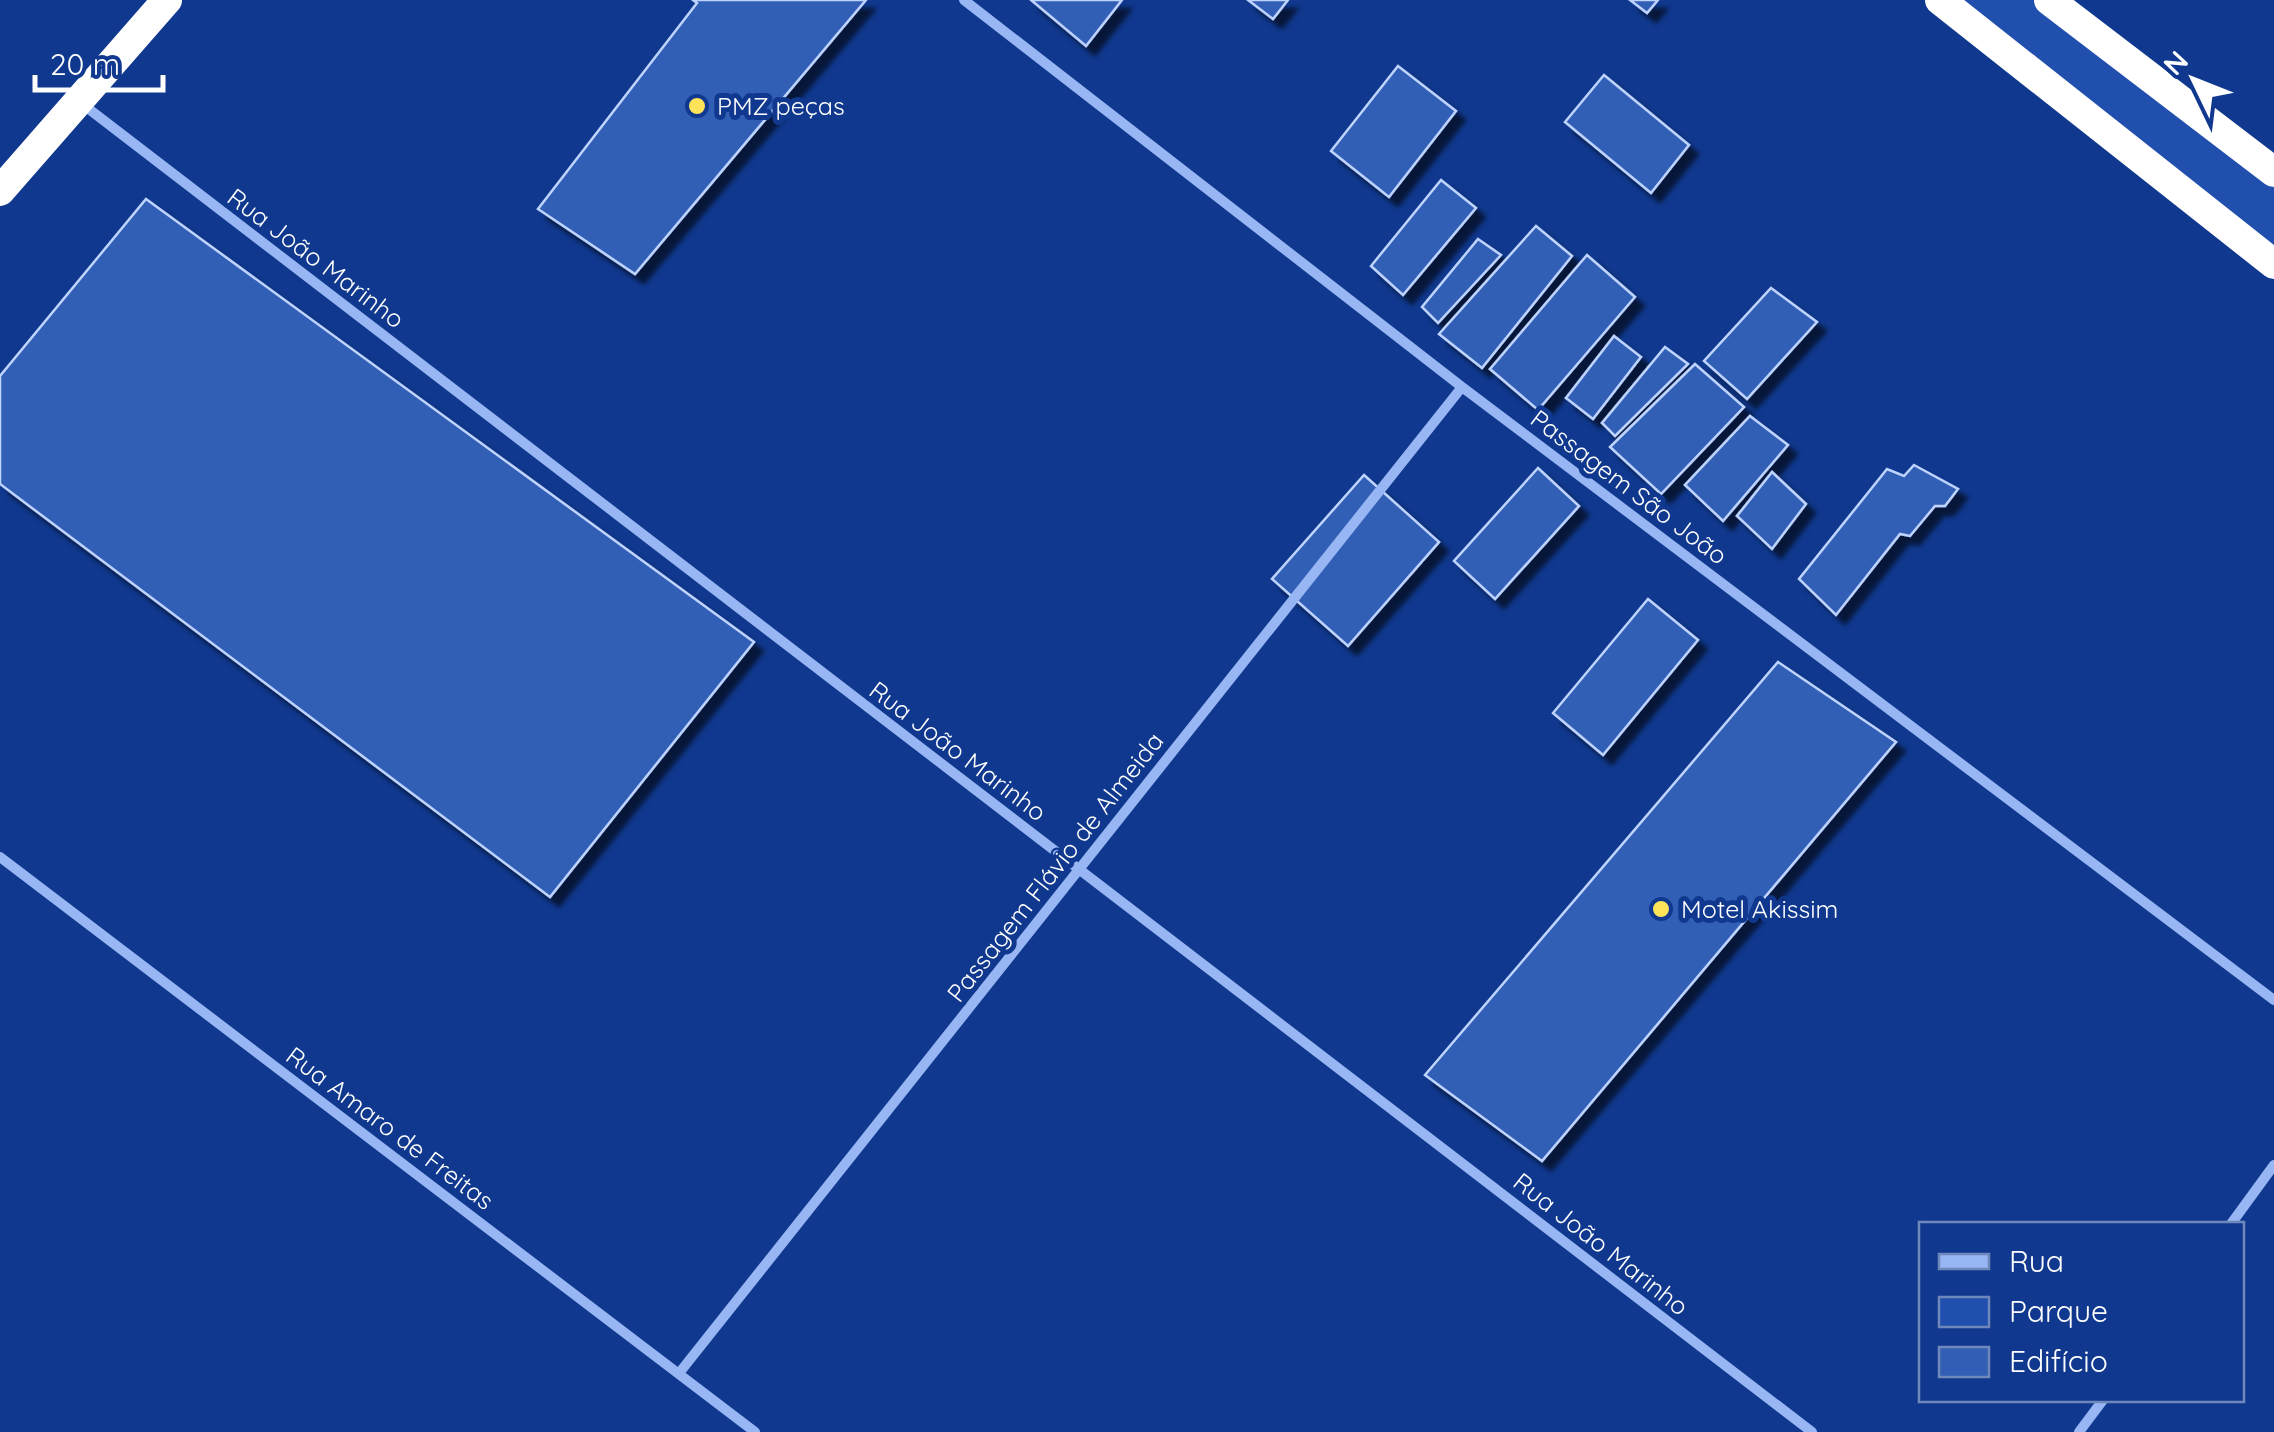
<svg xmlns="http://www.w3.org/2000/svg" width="2274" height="1432" font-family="Quicksand,sans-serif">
<defs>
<filter id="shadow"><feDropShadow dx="9" dy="9" stdDeviation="2.5" flood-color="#0009"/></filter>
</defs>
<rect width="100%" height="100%" fill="#0f388e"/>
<path fill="#204fae" d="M1939,0H2036L2274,182V269Z"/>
<path fill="#335eb6" stroke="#bed4fe" stroke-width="2.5" filter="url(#shadow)" d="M693,0H866L635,274L538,209L697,3Z
M1031,0H1122L1086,46Z
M1248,0H1288L1273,19Z
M1630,0H1658L1647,13Z
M1398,66L1456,111L1389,197L1331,151Z
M1604,75L1689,145L1651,193L1565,122Z
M1441,180L1476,208L1403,295L1371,266Z
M146,199L754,642L550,897L0,484V376Z
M1536,226L1572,256L1482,368L1439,334Z
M1478,239L1501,255L1438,323L1422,307Z
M1587,255L1635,297L1538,410L1490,369Z
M1771,288L1817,322L1747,399L1704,361Z
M1614,336L1641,357L1593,419L1566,398Z
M1665,347L1688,364L1615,436L1602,423Z
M1695,364L1744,407L1661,494L1610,447Z
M1750,416L1788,445L1723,521L1685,485Z
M1914,465L1958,489L1945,506H1935L1910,536L1900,534L1836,615L1799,579L1887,469L1904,476Z
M1538,468L1579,506L1495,599L1454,561Z
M1772,472L1806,504L1772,549L1737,516Z
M1364,475L1439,542L1348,646L1272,579Z
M1648,599L1698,640L1603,755L1553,713Z
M1778,662L1896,742L1542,1161L1425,1075Z"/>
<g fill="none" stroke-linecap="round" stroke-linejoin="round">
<path stroke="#97b6f3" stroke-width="10" d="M964,0L1462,387L2274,1000
M81,103L1812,1432
M0,857L755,1432
M2231,1224L2274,1165
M680,1372L1462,387
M2079,1432L2103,1400"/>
<path stroke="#fff" stroke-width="30" d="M1940,0L2274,264
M2049,0L2274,172
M0,191L167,0"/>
</g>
<g fill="#ffe359" stroke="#0f388e" stroke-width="4">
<circle cx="697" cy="106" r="10"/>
<circle cx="1661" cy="909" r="10"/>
</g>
<g text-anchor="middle" stroke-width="10" stroke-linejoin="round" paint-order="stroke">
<g font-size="25" fill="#fff" stroke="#0f388e" text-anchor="start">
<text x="717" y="115">PMZ peças</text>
<text x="1681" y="918">Motel Akissim</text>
</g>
<g font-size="25" fill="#fff" stroke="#0f388e">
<text transform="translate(316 258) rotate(37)" y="9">Rua João Marinho</text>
<text transform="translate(1629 487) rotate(37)" y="9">Passagem São João</text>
<text transform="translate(958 751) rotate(37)" y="9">Rua João Marinho</text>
<text transform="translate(1055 867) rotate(-52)" y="9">Passagem Flávio de Almeida</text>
<text transform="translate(390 1128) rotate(37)" y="9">Rua Amaro de Freitas</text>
<text transform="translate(1601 1244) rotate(38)" y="9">Rua João Marinho</text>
</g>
</g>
<rect x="1919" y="1222" width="325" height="180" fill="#0f388e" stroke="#6f88bb" stroke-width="2.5"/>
<rect x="1939" y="1254" width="50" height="15" fill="#97b6f3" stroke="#6f88bb" stroke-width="2.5"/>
<text x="2009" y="1272" font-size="30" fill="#ffffff">Rua</text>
<rect x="1939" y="1297" width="50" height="30" fill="#204fae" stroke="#6f88bb" stroke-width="2.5"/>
<text x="2009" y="1322" font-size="30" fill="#ffffff">Parque</text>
<rect x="1939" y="1347" width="50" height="30" fill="#335eb6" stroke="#6f88bb" stroke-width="2.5"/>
<text x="2009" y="1372" font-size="30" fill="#ffffff">Edifício</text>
<g transform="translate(2194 80) rotate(313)" stroke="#0f388e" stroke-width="8" paint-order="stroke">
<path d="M0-8L18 38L0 25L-18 38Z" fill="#ffffff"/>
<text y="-15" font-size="28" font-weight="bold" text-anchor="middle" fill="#ffffff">N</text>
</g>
<path d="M35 75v15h128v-15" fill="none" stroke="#ffffff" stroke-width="5"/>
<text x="50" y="75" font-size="30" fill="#ffffff" stroke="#0f388e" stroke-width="8" paint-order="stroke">20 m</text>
</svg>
